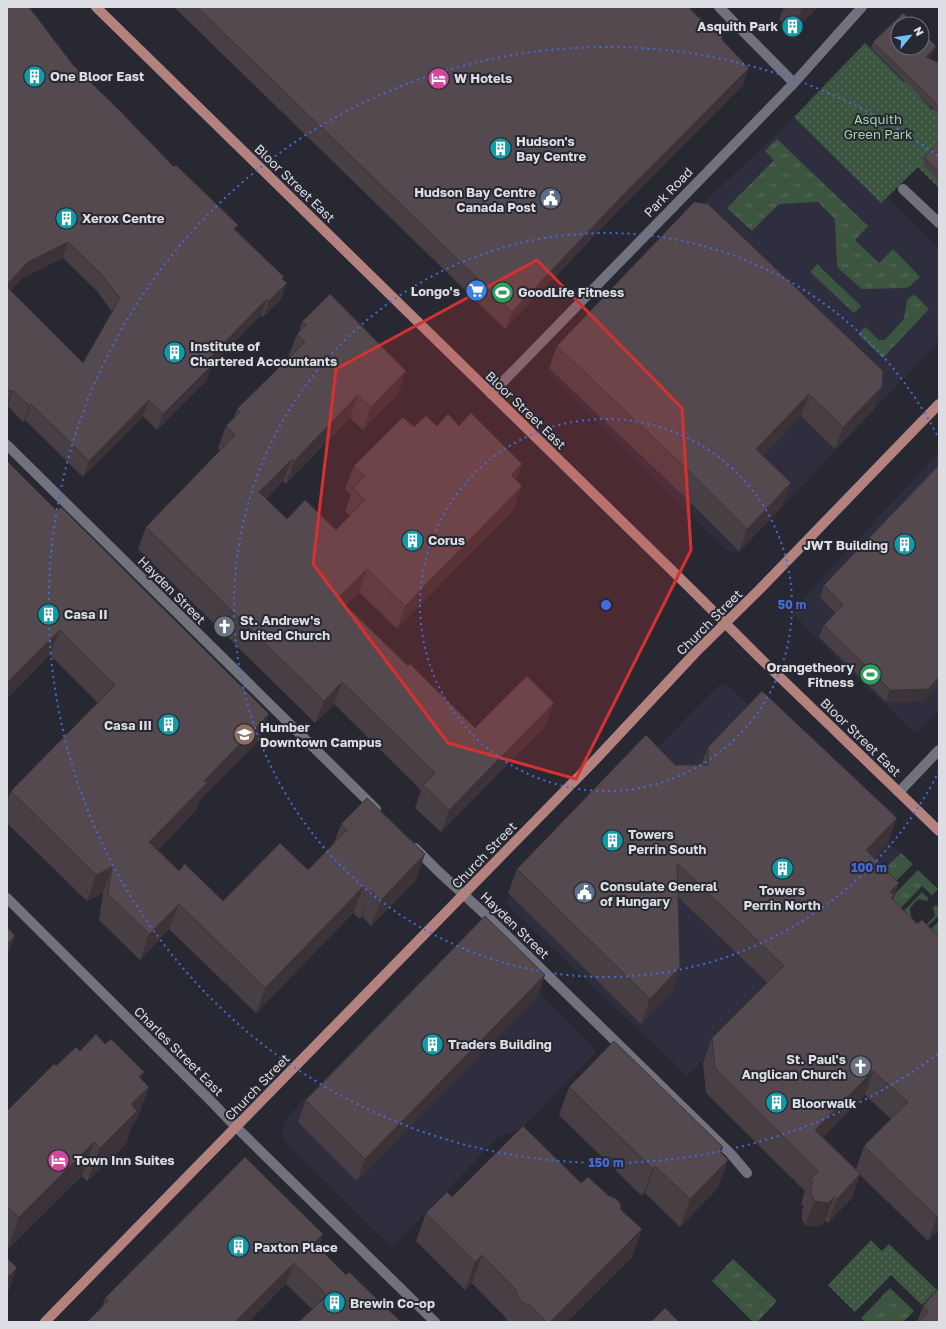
<svg xmlns="http://www.w3.org/2000/svg" width="946" height="1329" font-family="'Golos Text',sans-serif">
<defs>
<pattern id="grass-tufts" width="24" height="20" patternUnits="userSpaceOnUse"><rect width="24" height="20" fill="#3c5540"/><path d="M3 7l-1-3M5 7V3M7 7l1-3M15 17l-1-3M17 17v-4M19 17l1-3" fill="none" stroke="#586d5b"/></pattern>
<pattern id="park-dots" width="8" height="8" patternUnits="userSpaceOnUse"><rect width="8" height="8" fill="#3c5540"/><path d="M2 2h.1M6 6h.1" fill="none" stroke="#586d5b" stroke-width="1.8" stroke-linecap="round"/></pattern>
</defs>
<rect width="100%" height="100%" fill="#282832"/>
<path fill="#2e2e3e" d="M794,117L881,202L887,197L939,249V341L740,552L735,553L727,551L546,372L704,202L755,155Z
M939,452V710L917,732L912,731L793,615L796,606Z
M727,684L902,855L687,1076L504,902L718,686Z
M472,929L478,931L597,1051L521,1129L497,1138L392,1248L287,1144L283,1136V1127L287,1117Z"/>
<path fill="url(#grass-tufts)" d="M777,139L868,226L855,240L879,263L893,249L920,277L909,287L905,288L862,289L839,269L837,265L835,219L818,202L779,204L752,231L727,208L774,160L765,151Z
M817,264L861,306L854,313L810,272Z
M913,295L916,296L929,309L883,358L858,334L865,327L879,340H885L904,319L907,300Z
M901,853L913,864L881,896L874,879Z
M918,870L938,889L932,895L922,886L897,912L923,937L939,921V957L887,902Z
M922,892L929,899L927,901L918,899L910,908L911,917L917,923L927,924L935,916L933,907L936,905L939,908V915L923,931L903,912Z
M733,1259L777,1301L757,1322H753L712,1281Z
M890,1288L914,1311L903,1322H865L861,1318Z"/>
<path fill="url(#park-dots)" d="M865,43L904,82L908,78L923,95L921,98L932,110L939,105V188L918,167L881,203L794,117Z
M871,1240L882,1251L889,1244L937,1290L922,1305L891,1275L855,1312L828,1285Z"/>
<g fill="none" stroke-linecap="round" stroke-linejoin="round">
<path stroke="#72727e" stroke-width="10" d="M719,7L794,83
M903,189L939,223
M491,394L794,83L862,7
M7,445L376,809
M899,792L939,750
M415,848L438,871L486,915L731,1154L747,1173
M7,898L208,1098L236,1127L435,1322"/>
<path stroke="#b3827f" stroke-width="10" d="M96,7L693,591L757,655L939,831
M45,1322L596,759L695,653L760,589L939,404"/>
</g>
<path fill="#483f44" fill-rule="evenodd" d="M7,7L73,65L236,230L284,277L283,279L287,283L281,299L263,317L261,315L212,365L206,381L157,430L143,416L83,477L25,420L23,422L8,406H7ZM63,258L97,291L112,312L83,363L10,291L22,278Z
M174,7H689L722,40L743,85L618,211L505,329Z
M784,7H818L793,33L779,19Z
M873,42L936,46L934,52L929,58L939,63V115L871,48Z
M939,142V181L922,164L924,157Z
M694,202L874,409L835,449L801,416L763,456L783,505L739,551L687,499L549,368L557,346Z
M302,322L398,394L363,430L350,418L286,484L283,481L266,499L287,519L336,530L350,516L345,511L351,494L345,489L354,466L414,427L459,426L522,464L516,480L514,509L397,629L359,592L345,605L408,666L475,728L546,725L441,832L415,808L421,790L334,704L315,723L138,549L146,527L220,451L218,448L226,426L234,418L237,409L289,358L288,357L297,334L299,332Z
M939,465V684L923,701L886,702L819,637L824,625L835,613L820,597L824,585Z
M57,511L269,714L259,740L200,800L197,809L158,850L179,871L223,901L308,870L334,843L341,824L416,880L371,926L362,916L360,919L353,913L256,1013L169,929L140,960L99,920L103,893L87,901L7,823V801L11,791L98,703L50,655Z
M708,747L897,818L888,842L874,857L893,900L917,924L939,937V1230L928,1241L860,1175L852,1198L828,1223L825,1221L819,1227L805,1225L802,1219V1210L804,1207L801,1204L805,1191L706,1093L703,1063L712,1038L768,983L678,897L680,967L672,991L641,1024L508,893L517,869L701,765ZM865,1095L891,1119L864,1146L856,1169L823,1137Z
M545,975L537,997L357,1181L298,1122L306,1100Z
M105,1044L149,1087L136,1121L132,1125L125,1145L87,1181L82,1176L7,1250V1111L56,1066L80,1051Z
M569,1087L723,1147L721,1153L718,1188L680,1227L645,1193L642,1196L559,1115Z
M581,1183L621,1210L642,1229L632,1257L567,1322H507L506,1318L472,1283L465,1290L416,1241L426,1213L452,1197Z
M323,1234L318,1247L346,1275L312,1309L286,1284L102,1307L105,1298Z
M923,1306L939,1322H917Z"/>
<path fill="#3b3337" d="M802,7H818L793,33Z
M936,46L934,52L924,63L926,57Z
M749,68L743,85L618,211L505,329L512,312L624,194Z
M68,242L63,258L22,278L7,294V284L28,262Z
M284,277L279,291L287,283L281,299L263,317L269,301L282,279Z
M267,299L261,315L212,365L206,381L157,430L163,414L207,360Z
M406,371L398,394L363,430L371,407Z
M882,387L874,409L835,449L843,427Z
M13,390L8,406H7V404L11,392Z
M809,394L801,416L748,471L756,449Z
M358,395L350,418L286,484L294,461Z
M149,400L143,416L83,477L89,461Z
M31,404L25,420L23,422L29,406Z
M292,459L283,481L251,515L259,492Z
M522,464L514,486L511,475Z
M791,483L783,505L739,551L747,529Z
M522,486L514,509L397,629L405,606Z
M367,569L359,592L330,621L338,598Z
M60,630L50,655L7,699V683Z
M939,677V684L923,701L886,702L890,690Z
M342,682L334,704L315,723L324,701Z
M554,703L546,725L441,832L449,810Z
M269,714L259,740L200,800L197,809L140,868L149,842L204,781Z
M897,818L888,842L858,874L866,850Z
M425,854L416,880L371,926L381,900Z
M112,867L103,893L87,901L96,875Z
M899,883L891,907L890,892Z
M363,887L353,913L256,1013L265,988Z
M371,891L362,916L360,919L370,894Z
M179,904L169,929L140,960L149,934Z
M15,936L7,958V944Z
M680,967L672,991L641,1024L650,999Z
M545,975L537,997L357,1181L365,1159Z
M873,1071L865,1095L806,1154L815,1130Z
M144,1072L133,1103L149,1087L136,1121L132,1125L125,1145L87,1181L100,1148L139,1077Z
M94,1142L82,1176L7,1250L19,1217Z
M723,1147L713,1175L719,1151Z
M728,1160L718,1188L680,1227L690,1199Z
M655,1166L645,1193L642,1196L653,1169Z
M860,1174L852,1198L828,1223L837,1199Z
M834,1197L825,1221L819,1227L805,1225L814,1201Z
M939,1215V1230L928,1241L937,1217Z
M642,1229L632,1257L567,1322H550Z
M323,1234L315,1256L314,1243Z
M482,1255L472,1283L465,1290L475,1262Z
M294,1263L286,1284L249,1322H235Z
M17,1268L7,1295V1278Z"/>
<path fill="#54494f" stroke="#3b3337" d="M7,7H29L73,65L120,111L174,167L176,165L238,225L234,229L284,277L282,279L287,283L269,301L267,299L207,360L212,365L163,414L149,400L89,461L31,404L29,406L13,390L11,392L7,388V287L83,363L120,298L102,275L68,242L28,262L7,284Z
M197,7H688L714,33L722,31V40L749,68L624,194L512,312Z
M903,13L914,24H898V48H922V32L936,46L926,57L939,63V106L873,42Z
M939,142V172L924,157Z
M694,202L708,204L883,371L882,387L843,427L809,394L756,449L791,483L747,529L695,477L557,346Z
M330,294L406,371L371,407L358,395L294,461L292,459L259,492L287,519L305,500L336,530L365,500L353,488L365,476L354,466L403,417L414,427L426,416L437,426L448,414L459,426L471,413L522,464L511,475L522,486L405,606L367,569L338,598L408,666L410,664L475,728L527,676L554,703L449,810L423,785L435,773L342,682L324,701L146,527L235,435L226,426L240,412L237,409L305,342L297,334L306,325L302,322Z
M7,461L57,511L61,507L269,714L204,781L207,783L149,842L179,871L185,864L223,901L280,843L308,870L347,830L341,824L367,798L425,854L381,900L371,891L370,894L363,887L265,988L179,904L149,934L108,894L112,867L96,875L11,791L115,685L60,630L7,683Z
M939,465V677L928,689L890,690L824,625L843,605L824,585Z
M762,691L897,818L866,850L899,883L890,892L894,895L891,898L917,924L922,920L939,937V1215L937,1217L864,1146L908,1102L873,1071L815,1130L860,1174L837,1199L834,1197L828,1203L814,1201L811,1194V1186L813,1183L810,1179L818,1171L715,1068L712,1038L784,966L677,863L680,967L650,999L517,869L646,735L675,765H708V747Z
M485,916L545,975L365,1159L306,1100Z
M7,927L15,936L7,944Z
M96,1034L105,1044L111,1039L144,1072L139,1077L149,1087L131,1104L137,1111L100,1148L94,1142L19,1217L7,1206V1111L54,1064L56,1066L76,1047L80,1051Z
M614,1041L723,1147L719,1151L728,1160L690,1199L655,1166L653,1169L569,1087Z
M523,1126L581,1183L588,1177L609,1196L615,1198L620,1203L621,1210L642,1229L550,1322H547L531,1306L523,1303L517,1296L516,1290L482,1255L475,1262L426,1213L447,1192L452,1197Z
M245,1157L323,1234L314,1243L346,1275L349,1272L401,1322H299L327,1295L294,1263L235,1322H87L108,1301L105,1298Z
M7,1258L17,1268L7,1278Z
M939,1288V1322H919L929,1312L923,1306Z
M665,1308L679,1322H651Z"/>
<path fill="#d63131" fill-opacity="0.2" stroke="#d63131" stroke-width="3" stroke-linejoin="round" d="M537,260L682,408L691,550L576,779L448,743L313,564L336,369Z"/>
<g fill="none" stroke="#436bda" stroke-width="2" stroke-dasharray="2 4">
<circle cx="606" cy="605" r="186"/>
<path d="M939 771A372 372 0 1 1 939 439"/>
<path d="M938 1054A558 558 0 1 1 938 156"/>
</g>
<defs>
<symbol id="building-disc" viewBox="-11 -11 22 22"><circle r="9.5" fill="#0f9aa8" stroke="#282832"/><path d="M-4-6H4V6H1V3H-1V6H-4ZM-2.5-4.3h1.7v1.8h-1.7ZM.8-4.3h1.7v1.8H.8ZM-2.5-1h1.7V.8h-1.7ZM.8-1h1.7V.8H.8Z" fill="#fff"/></symbol>
<symbol id="hotel-disc" viewBox="-11 -11 22 22"><circle r="9.5" fill="#d1479c" stroke="#282832"/><path d="M-6-4.5h1.5V1H6V5H4.5V3h-9V5H-6ZM-4 0a1.8 1.8 0 1 1 3.6 0ZM.5 0V-2.5h3Q6-2.5 6 0Z" fill="#fff"/></symbol>
<symbol id="civic-disc" viewBox="-11 -11 22 22"><circle r="9.5" fill="#5c6f8a" stroke="#282832"/><path d="M-.6-6.5H3V-4.5H.6V-3L4-1V1h2V6H-6V1h2V-1L-.6-3ZM-1.2 2.5V6h2.4V2.5Z" fill="#fff"/></symbol>
<symbol id="supermarket-disc" viewBox="-11 -11 22 22"><circle r="9.5" fill="#3f7fe0" stroke="#282832"/><path d="M-6-5.5h2.5l.6 2H6L4.5 2H-2.5L-4.4-4H-6ZM-1.5 3.2a1.3 1.3 0 1 0 .1 0ZM3 3.2a1.3 1.3 0 1 0 .1 0Z" fill="#fff"/></symbol>
<symbol id="stadium-disc" viewBox="-11 -11 22 22"><circle r="9.5" fill="#2e9e5b" stroke="#282832"/><path d="M0-5a6.5 5 0 1 0 0 10a6.5 5 0 1 0 0-10ZM-3.5-1.8h7v3.6h-7Z" fill="#fff"/></symbol>
<symbol id="church-disc" viewBox="-11 -11 22 22"><circle r="9.5" fill="#6b7280" stroke="#282832"/><path d="M-1.2-6h2.4v3.5h3.3v2.4h-3.3V6h-2.4V-.1h-3.3v-2.4h3.3Z" fill="#fff"/></symbol>
<symbol id="university-disc" viewBox="-11 -11 22 22"><circle r="9.5" fill="#8d6e63" stroke="#282832"/><path d="M0-5L7-2L0 1L-7-2ZM-4 1L0 2.5L4 1V4Q0 6-4 4Z" fill="#fff"/></symbol>
</defs>
<g fill-rule="evenodd">
<use href="#building-disc" x="780" y="14" width="25" height="25"/>
<use href="#building-disc" x="22" y="64" width="25" height="25"/>
<use href="#hotel-disc" x="426" y="66" width="25" height="25"/>
<use href="#building-disc" x="488" y="136" width="25" height="25"/>
<use href="#civic-disc" x="538" y="186" width="25" height="25"/>
<use href="#building-disc" x="54" y="206" width="25" height="25"/>
<use href="#supermarket-disc" x="464" y="278" width="25" height="25"/>
<use href="#stadium-disc" x="490" y="280" width="25" height="25"/>
<use href="#building-disc" x="162" y="340" width="25" height="25"/>
<use href="#building-disc" x="400" y="528" width="25" height="25"/>
<use href="#building-disc" x="892" y="532" width="25" height="25"/>
<use href="#building-disc" x="36" y="602" width="25" height="25"/>
<use href="#church-disc" x="212" y="614" width="25" height="25"/>
<use href="#stadium-disc" x="858" y="662" width="25" height="25"/>
<use href="#building-disc" x="156" y="712" width="25" height="25"/>
<use href="#university-disc" x="232" y="722" width="25" height="25"/>
<use href="#building-disc" x="600" y="828" width="25" height="25"/>
<use href="#building-disc" x="770" y="856" width="25" height="25"/>
<use href="#civic-disc" x="572" y="880" width="25" height="25"/>
<use href="#building-disc" x="420" y="1032" width="25" height="25"/>
<use href="#church-disc" x="848" y="1054" width="25" height="25"/>
<use href="#building-disc" x="764" y="1090" width="25" height="25"/>
<use href="#hotel-disc" x="46" y="1148" width="25" height="25"/>
<use href="#building-disc" x="226" y="1234" width="25" height="25"/>
<use href="#building-disc" x="322" y="1290" width="25" height="25"/>
</g>
<g text-anchor="middle" stroke-width="4" stroke-linejoin="round" paint-order="stroke">
<g font-size="13" font-weight="bold" fill="#dddde4" stroke="#282832" text-anchor="start">
<text x="778" y="31" text-anchor="end">Asquith Park</text>
<text x="50" y="81">One Bloor East</text>
<text x="454" y="83">W Hotels</text>
<text x="516" y="146">Hudson's<tspan x="516" dy="15">Bay Centre</tspan></text>
<text x="536" y="197" text-anchor="end">Hudson Bay Centre<tspan x="536" dy="15">Canada Post</tspan></text>
<text x="82" y="223">Xerox Centre</text>
<text x="460" y="296" text-anchor="end">Longo's</text>
<text x="518" y="297">GoodLife Fitness</text>
<text x="190" y="351">Institute of<tspan x="190" dy="15">Chartered Accountants</tspan></text>
<text x="428" y="545">Corus</text>
<text x="888" y="550" text-anchor="end">JWT Building</text>
<text x="64" y="619">Casa II</text>
<text x="240" y="625">St. Andrew's<tspan x="240" dy="15">United Church</tspan></text>
<text x="854" y="672" text-anchor="end">Orangetheory<tspan x="854" dy="15">Fitness</tspan></text>
<text x="152" y="730" text-anchor="end">Casa III</text>
<text x="260" y="732">Humber<tspan x="260" dy="15">Downtown Campus</tspan></text>
<text x="628" y="839">Towers<tspan x="628" dy="15">Perrin South</tspan></text>
<text x="600" y="891">Consulate General<tspan x="600" dy="15">of Hungary</tspan></text>
<text x="782" y="895" text-anchor="middle">Towers<tspan x="782" dy="15">Perrin North</tspan></text>
<text x="448" y="1049">Traders Building</text>
<text x="846" y="1064" text-anchor="end">St. Paul's<tspan x="846" dy="15">Anglican Church</tspan></text>
<text x="792" y="1108">Bloorwalk</text>
<text x="74" y="1165">Town Inn Suites</text>
<text x="254" y="1252">Paxton Place</text>
<text x="350" y="1308">Brewin Co-op</text>
</g>
<g font-size="13" fill="#a1d3a8" stroke="#282832">
<text x="878" y="124">Asquith<tspan x="878" dy="15">Green Park</tspan></text>
</g>
<g font-size="13" fill="#dddde4" stroke="#282832">
<text transform="translate(295 183) rotate(44)" y="5">Bloor Street East</text>
<text transform="translate(668 192) rotate(-46)" y="5">Park Road</text>
<text transform="translate(526 410) rotate(44)" y="5">Bloor Street East</text>
<text transform="translate(172 590) rotate(45)" y="5">Hayden Street</text>
<text transform="translate(709 622) rotate(-45)" y="5">Church Street</text>
<text transform="translate(861 737) rotate(44)" y="5">Bloor Street East</text>
<text transform="translate(484 855) rotate(-46)" y="5">Church Street</text>
<text transform="translate(515 925) rotate(44)" y="5">Hayden Street</text>
<text transform="translate(179 1051) rotate(45)" y="5">Charles Street East</text>
<text transform="translate(257 1087) rotate(-46)" y="5">Church Street</text>
</g>
</g>
<circle cx="606" cy="605" r="6" fill="#436bda" stroke="#282832" stroke-width="2"/>
<g font-size="12" text-anchor="middle" font-weight="bold" fill="#436bda" stroke="#282832" stroke-width="4" stroke-linejoin="round" paint-order="stroke">
<text x="792" y="609">50 m</text>
<text x="869" y="872">100 m</text>
<text x="606" y="1167">150 m</text>
</g>
<rect width="946" height="1329" fill="none" stroke="#dddde4" stroke-width="16"/>
<g transform="translate(910 36) rotate(61)"><circle r="19" fill="#282832" stroke="#707079"/>
<path d="M0-3L7 15L0 10L-7 15Z" fill="#6ec2f4"/>
<text y="-6" font-size="11" font-weight="bold" text-anchor="middle" fill="#dddde4">N</text>
</g>
</svg>
